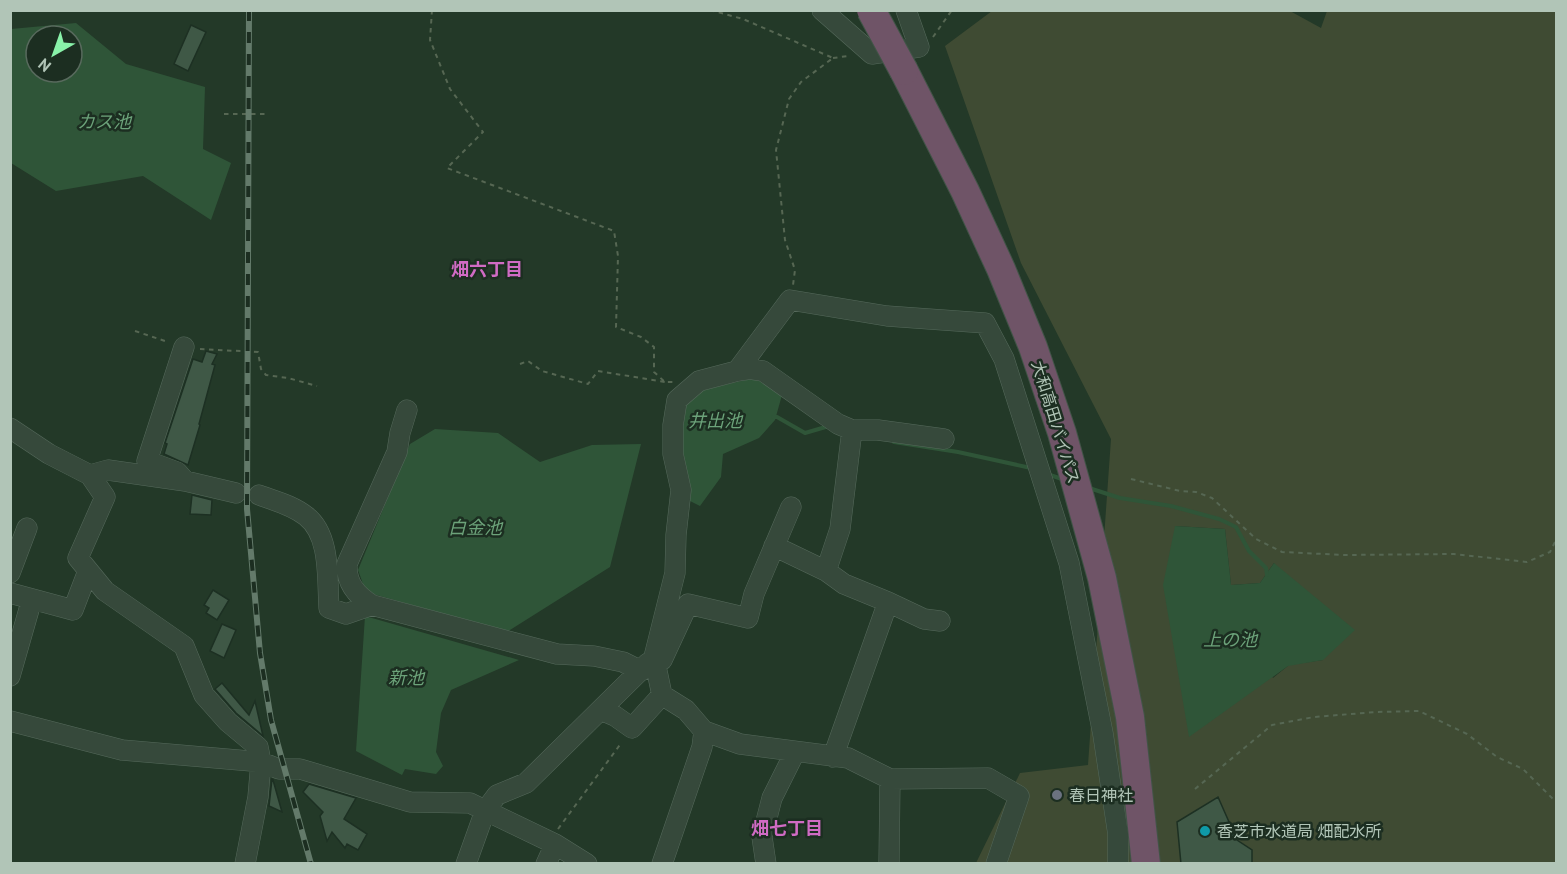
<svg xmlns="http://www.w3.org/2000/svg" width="1567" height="874" font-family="'PT Sans','Noto Sans JP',sans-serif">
<rect width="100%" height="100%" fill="#233928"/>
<path fill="#3f4b33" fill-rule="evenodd" d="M992,11H1290L1321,28L1327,11H1556V863H976L1020,773L1088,765L1111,439L1021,263L945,46ZM1175,526L1225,529L1231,585L1260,583L1274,563L1323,660L1289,665L1273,678Z"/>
<path fill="#2f5538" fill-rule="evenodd" d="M76,23L126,64L205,87L203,149L231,163L211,220L143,176L56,191L11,163V29ZM36,36H72V72H36Z
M755,378L782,395L775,420L759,438L723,454L721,477L700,506L690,501L682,466V402L692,392Z
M435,429L498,433L540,462L592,445L641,444L610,567L507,632L366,592L358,570L410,444Z
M1175,526L1225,529L1231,585L1260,583L1274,563L1355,630L1323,660L1288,666L1189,737L1163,585Z
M365,616L519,660L451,690L441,713L436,752L443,766L436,774L405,769L402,775L356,751Z"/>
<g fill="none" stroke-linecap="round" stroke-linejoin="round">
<path stroke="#2f5538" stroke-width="4" d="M773,417H777L805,433L829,426
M894,442L958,452L1031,468
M1047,474L1062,479
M1089,488L1120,498L1171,506L1219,519L1236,527L1249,551L1266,568L1267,575"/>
</g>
<path fill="#3f5846" stroke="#1d3023" stroke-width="1.5" d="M191,25L206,32L188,71L174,64Z
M206,351L217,354L212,364L215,365L199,424L200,425L188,465L164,454L167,444L165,443L193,359L202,362Z
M192,495L212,500L211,515L190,514Z
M213,590L229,600L217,620L206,613L209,608L204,605Z
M222,624L236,630L224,658L210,651Z
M222,683L249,715L255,701L263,736L236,713L215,689Z
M272,779L273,780L282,812L269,806Z
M309,784L356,798L344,819L367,834L358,850L347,844L345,848L332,832L327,841L320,816L323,812L303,792Z
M1218,797L1237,840L1252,850V864H1181L1177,822Z"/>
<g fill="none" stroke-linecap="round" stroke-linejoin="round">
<defs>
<path id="minor" d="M822,10L872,54L919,47L906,10
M184,347L147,461L177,472L185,481
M737,371L750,369L763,371L838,424L852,430H878L944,439
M407,410L400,433L397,452L347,564C346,583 356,595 372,605L557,654L594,656L623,662L641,671
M10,428L49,454L90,475L105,497L78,558L105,591L184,646L204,695L228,722L258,747L261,762L258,797L245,864
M90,475L108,470L185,481L236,493
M259,495C275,501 292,505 306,516C331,535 327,579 329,608L346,614L372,605
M774,546L826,571L844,584L888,602L833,757
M826,571L840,529L852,430
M10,573L27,528
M10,593L73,610L88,571
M888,602L924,619L940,621
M662,660L688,604L748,618L754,594L791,507
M10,676L32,599
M601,710L615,716L632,728L662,695
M10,721L122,750L261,762L279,769H300L410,802L470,803L555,844L587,864
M466,864L485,811L497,795L526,783L648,663
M546,864L555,844
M662,864L702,747L704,731
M766,864L762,837L772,798L795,752
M889,864L890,779
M996,864L1019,796L988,778L890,779L848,758L740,744L704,731L686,710L662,695L654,657L675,573L676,535L681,490L673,454V425L677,400L699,381L737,371L790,300L887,316L985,323L1004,359L1069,563L1103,734L1118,834V864"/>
<path id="highway" d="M904,71L965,191L1001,269L1033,347L1062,433L1102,578L1130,717L1146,864"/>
</defs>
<use href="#minor" stroke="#566a5c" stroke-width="21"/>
<use href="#highway" stroke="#415447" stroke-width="30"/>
<path stroke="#566753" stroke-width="2" stroke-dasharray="4.5 4.5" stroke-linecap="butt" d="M432,10L430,40L450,89L483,132L447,168L614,231L618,256L616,327L641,337L654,347V372L665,382H673
M710,10L743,19L833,58L801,82L789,99L776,150L785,240L795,270L793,285
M933,37L952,10
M833,58L848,56
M224,114H269
M135,331L168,342
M200,349L258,352L261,369L266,375L288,378L317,386
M520,364L528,361L542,371L588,384L598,371L665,382
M1131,479L1180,491L1196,492L1212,498L1256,539L1282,552L1345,555L1454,554L1527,562L1550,552L1556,540
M1195,789L1272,725L1314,717L1376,712L1419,711L1467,734L1497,757L1523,769L1556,802
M558,829L622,742"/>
<use href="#minor" stroke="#36493b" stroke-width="20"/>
<use href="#highway" stroke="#6f5467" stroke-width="28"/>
<defs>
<path id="rail" d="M249,10L247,509L260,653L271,720L311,864"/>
</defs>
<use href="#rail" stroke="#637a6a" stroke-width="6"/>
<use href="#rail" stroke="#1c2e21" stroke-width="4" stroke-dasharray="11" stroke-linecap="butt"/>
<defs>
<path id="highway-bridge" d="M871,10L904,71"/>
</defs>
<use href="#highway-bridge" stroke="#415447" stroke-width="30" stroke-linecap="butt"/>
<use href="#highway-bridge" stroke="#6f5467" stroke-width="28"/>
</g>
<circle fill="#6b7280" stroke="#1c2e21" stroke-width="2" cx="1057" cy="795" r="6"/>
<circle fill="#0f9aa8" stroke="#1c2e21" stroke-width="2" cx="1205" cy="831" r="6"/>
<g text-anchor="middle" stroke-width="5" stroke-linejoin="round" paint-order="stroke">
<g font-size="16" fill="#b1c5b7" stroke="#1c2e21">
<text transform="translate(1056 422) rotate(73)" y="6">大和高田バイパス</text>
</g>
<g font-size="16" fill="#b1c5b7" stroke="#1c2e21" text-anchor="start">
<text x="1069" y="801">春日神社</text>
<text x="1217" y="837">香芝市水道局 畑配水所</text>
</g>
<g font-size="18" font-style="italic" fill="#6ca37a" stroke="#1c2e21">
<text x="104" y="128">カス池</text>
<text x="715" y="427">井出池</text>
<text x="475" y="534">白金池</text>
<text x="1230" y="646">上の池</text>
<text x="406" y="684">新池</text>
</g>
<g font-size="18" font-weight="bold" fill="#d06bc4" stroke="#1c2e21">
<text x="487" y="276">畑六丁目</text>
<text x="787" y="835">畑七丁目</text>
</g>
</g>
<rect width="1567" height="874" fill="none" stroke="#b1c5b7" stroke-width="24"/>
<g transform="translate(54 54) rotate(220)"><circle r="28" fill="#1c2e21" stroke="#586a5d" stroke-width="1.5"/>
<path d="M0-4.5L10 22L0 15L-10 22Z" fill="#89f2a9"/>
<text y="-9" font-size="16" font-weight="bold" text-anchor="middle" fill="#b1c5b7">N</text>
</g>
</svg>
